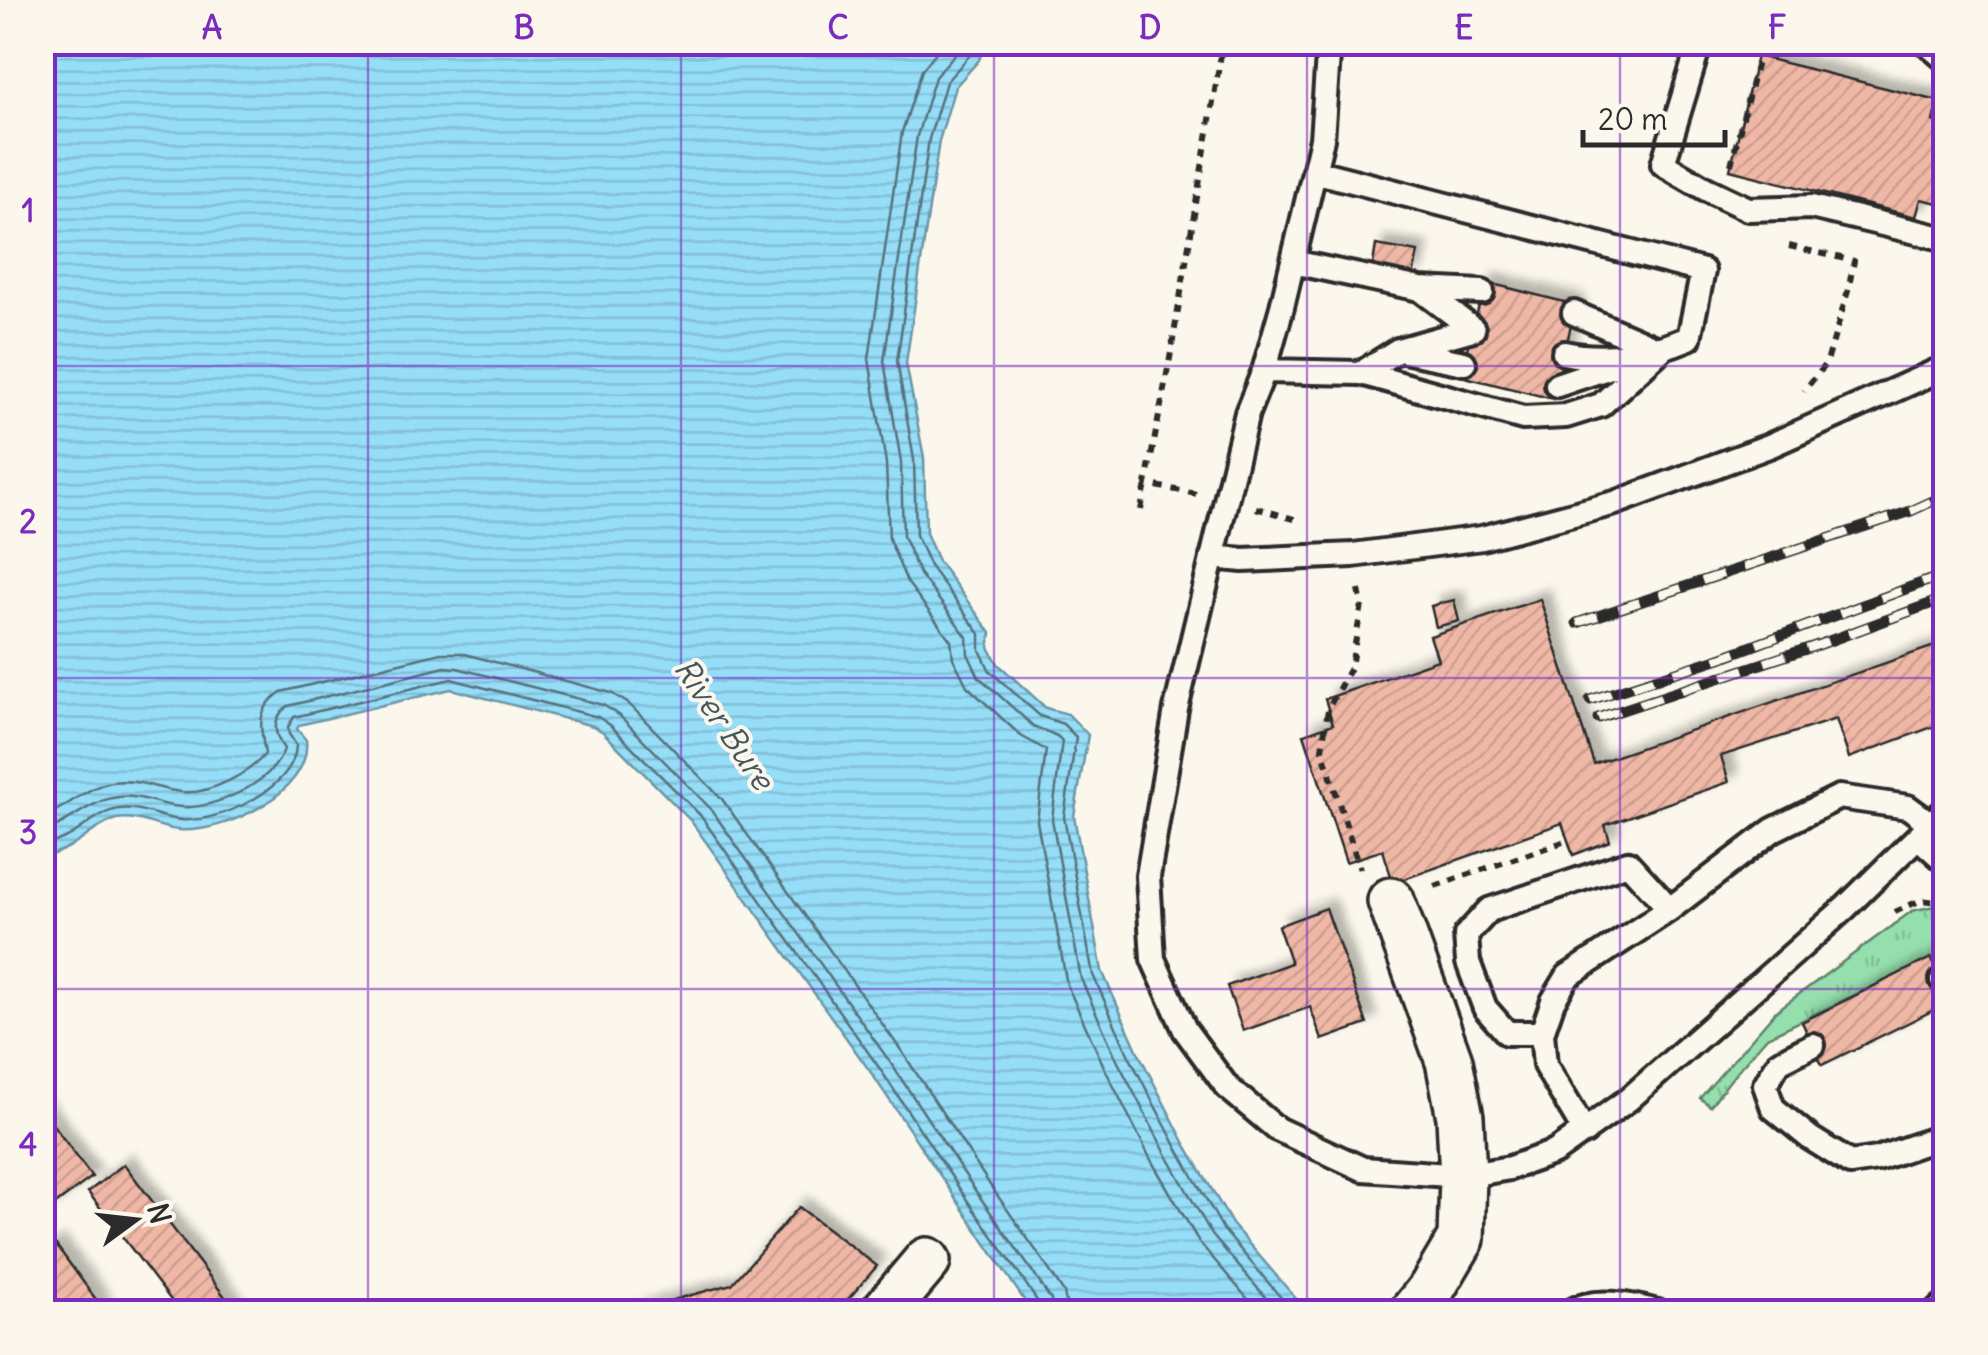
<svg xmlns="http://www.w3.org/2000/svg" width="1988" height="1355" font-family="Delius,sans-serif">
<defs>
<pattern id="grass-tufts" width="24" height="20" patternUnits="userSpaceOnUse" patternTransform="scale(2.5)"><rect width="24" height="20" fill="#95dead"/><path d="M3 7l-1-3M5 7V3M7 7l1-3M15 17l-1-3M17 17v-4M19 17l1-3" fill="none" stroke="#81bf95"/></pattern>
<pattern id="water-rules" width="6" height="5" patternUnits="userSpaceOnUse" patternTransform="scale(2.5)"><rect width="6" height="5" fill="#96ddf8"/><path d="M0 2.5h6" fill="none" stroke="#81bed5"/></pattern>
<pattern id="building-hatch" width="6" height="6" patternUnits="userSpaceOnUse" patternTransform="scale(2.5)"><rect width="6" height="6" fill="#efb7a6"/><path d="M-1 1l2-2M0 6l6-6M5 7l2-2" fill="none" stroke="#cd9e8f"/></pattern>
<filter id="shadow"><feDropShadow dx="9" dy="-9" stdDeviation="5" flood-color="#0004"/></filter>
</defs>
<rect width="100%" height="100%" fill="#fbf7ec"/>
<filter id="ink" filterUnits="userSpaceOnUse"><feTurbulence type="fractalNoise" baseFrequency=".01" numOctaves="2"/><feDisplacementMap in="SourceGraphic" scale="20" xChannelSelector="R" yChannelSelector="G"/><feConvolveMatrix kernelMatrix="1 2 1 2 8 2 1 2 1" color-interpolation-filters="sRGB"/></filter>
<g filter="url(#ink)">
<path fill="url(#grass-tufts)" stroke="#60846c" stroke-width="2.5" d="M1934,906L1945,909V952L1767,1037L1739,1069L1710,1106L1700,1098L1775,1012L1912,911Z"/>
<path fill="url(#water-rules)" stroke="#6b96a6" stroke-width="2.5" d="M43,42L985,43L979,60L955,87L939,141L906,363L924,458L926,533L938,561L991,633L989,647L998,664L1046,708L1068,714L1088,735L1074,816L1102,971L1138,1052L1184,1142L1232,1224L1304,1308L1299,1312H1032L872,1074L691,821L603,732L593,726L451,689L299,725L297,729L306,740C312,793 223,834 178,830C158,828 138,815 117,819C99,824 86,838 70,847C60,852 51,853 43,861Z"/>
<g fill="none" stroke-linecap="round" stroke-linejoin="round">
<path stroke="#56727d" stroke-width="2.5" d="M944,42L922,70L902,132L869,359L886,463L889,539L907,582L951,641L953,658L967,686L1021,736L1046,750L1037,821L1067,985L1105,1069L1151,1160L1199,1242L1259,1312
M961,42L959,49L935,77L917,136L884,361L901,462L903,536L919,573L967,637L968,654L979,677L1033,726L1057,736L1062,741L1052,819L1081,979L1118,1062L1165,1152L1212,1235L1278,1312
M974,42L970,55L946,82L929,139L897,361L914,460L916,535L930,566L980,634V650L990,671L1040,716L1063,724L1076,737L1064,817L1093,975L1129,1056L1176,1146L1223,1229L1293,1312
M42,817C68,808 85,787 112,782C138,778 157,790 182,792C208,795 249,774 265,754C261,727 254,711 281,692L441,653H461L611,693L629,704L722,799L903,1053L990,1185L1044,1262L1064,1293L1068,1312
M42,833C67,824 86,804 112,798C136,792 156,805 181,807C213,810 275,782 284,749C273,733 272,718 288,706L445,667L457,668L603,705L619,715L710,808L890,1062L977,1193L1032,1271L1051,1300L1053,1312
M42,847C52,843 62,840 71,835C87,825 100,812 119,809C141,806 159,818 181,820C219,823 296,788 296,745L289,734L288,727L294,717L451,679L598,717L610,725L700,815L880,1069L967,1200L1022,1278L1039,1304L1040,1312"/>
</g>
<path fill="url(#building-hatch)" stroke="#2b2b2b" stroke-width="2.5" filter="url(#shadow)" d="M1757,56L1938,101L1933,121L1946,124V205L1921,199L1916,217L1730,170Z
M1376,245L1418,252L1413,277L1372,270Z
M1485,282L1576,305L1553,399L1461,376Z
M1540,599L1594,764L1946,642V722L1849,758L1836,719L1721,756L1729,782L1605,825L1610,841L1573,855L1562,823L1393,883L1383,850L1346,862L1304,734L1333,724L1325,699L1438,660L1430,636Z
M1454,600L1459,621L1436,627L1431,606Z
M1326,908L1367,1024L1322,1040L1310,1007L1243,1031L1227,986L1291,963L1278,926Z
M1931,958L1946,988V1004L1822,1065L1802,1022Z
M42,1110L92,1177L42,1214Z
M124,1164L235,1310L231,1312H180L88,1192Z
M799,1207L877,1266L837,1312H629L732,1284Z
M56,1245L103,1309L99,1312H42V1255Z"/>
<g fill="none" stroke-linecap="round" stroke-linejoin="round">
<defs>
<path id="lane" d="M1329,42L1322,139L1282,307L1264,371L1247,413L1176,709L1148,876L1153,959L1185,1030L1227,1087L1277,1129L1363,1169L1463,1176L1510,1168L1555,1152L1629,1099L1845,908L1946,809
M1700,42L1663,164L1706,189L1748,209L1811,207L1946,239
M1925,42L1946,60
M1314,171L1703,271L1689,338C1651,354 1605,362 1564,353
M1293,262L1420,289L1473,329
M1420,289L1482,292
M1574,313L1657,349
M1404,351L1464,363
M1264,371L1361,373L1523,418L1566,416L1601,405L1661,350
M1361,373L1398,350L1473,329
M1557,385L1619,364
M1212,557L1243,560L1353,555L1482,538L1615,503L1769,446L1946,367
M1918,837L1946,862
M1942,980L1946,978
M1542,1033H1507L1485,1008L1468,962L1466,935L1489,910L1628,863L1670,909
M1813,1045L1779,1062L1765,1085L1773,1108L1810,1138L1850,1163L1877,1159L1946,1135
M1585,1132L1545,1065L1542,1033L1553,1001L1568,976L1670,909L1773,830L1839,797L1908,807L1931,824
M1569,1312C1596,1297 1630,1305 1658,1312
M1936,1312L1946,1303"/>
<path id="street" d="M1391,901L1449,1061L1460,1117L1463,1176L1461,1239L1432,1288L1413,1312
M884,1312L927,1261"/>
</defs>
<use href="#lane" stroke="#2b2b2b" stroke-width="30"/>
<use href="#street" stroke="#2b2b2b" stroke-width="52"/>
<path stroke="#2b2b2b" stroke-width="6" stroke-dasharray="8 8" stroke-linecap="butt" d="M1731,165L1762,42
M1789,246L1854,261L1848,291L1827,362L1804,391
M1196,494L1146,484L1170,358L1223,42
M1256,508L1297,520
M1141,510L1146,484
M1359,590L1362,605L1351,666L1328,709L1322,749L1360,869
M1435,886L1563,842
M1895,912L1921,900L1946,903"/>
<use href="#lane" stroke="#fbf7ec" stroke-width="22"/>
<use href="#street" stroke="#fbf7ec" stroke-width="45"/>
<defs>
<path id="rail" d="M1577,623L1911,511L1946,495
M1590,700L1723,657L1946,574
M1598,718L1821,644L1946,598"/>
</defs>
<use href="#rail" stroke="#2b2b2b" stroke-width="11"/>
<use href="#rail" stroke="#fbf7ec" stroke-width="8" stroke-dasharray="22" stroke-linecap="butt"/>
</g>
</g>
<path fill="none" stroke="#7b2cbf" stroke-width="2.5" stroke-opacity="0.55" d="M368,42V1312M681,42V1312M994,42V1312M1307,42V1312M1620,42V1312M42,366H1946M42,678H1946M42,989H1946"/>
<g text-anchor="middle" stroke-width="8" stroke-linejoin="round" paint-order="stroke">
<g font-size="32" font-style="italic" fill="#46585e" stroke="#fbf7ec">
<text transform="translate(724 724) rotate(56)" y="11">River Bure</text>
</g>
</g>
<rect width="1988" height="1355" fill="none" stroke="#fbf7ec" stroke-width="110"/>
<g transform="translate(135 1220) rotate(75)" stroke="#fbf7ec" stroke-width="8" paint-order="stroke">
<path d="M0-8L18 38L0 25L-18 38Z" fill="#2b2b2b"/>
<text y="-15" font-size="28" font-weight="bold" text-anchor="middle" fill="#2b2b2b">N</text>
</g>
<path d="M1583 130v15h142v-15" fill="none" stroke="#2b2b2b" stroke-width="5"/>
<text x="1598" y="130" font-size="30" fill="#2b2b2b" stroke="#fbf7ec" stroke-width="8" paint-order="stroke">20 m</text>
<rect x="55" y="55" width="1878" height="1245" fill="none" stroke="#7b2cbf" stroke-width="4"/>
<g font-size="32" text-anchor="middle" font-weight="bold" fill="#7b2cbf">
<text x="212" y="39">A</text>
<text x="524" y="39">B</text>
<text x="838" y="39">C</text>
<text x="1150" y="39">D</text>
<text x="1464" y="39">E</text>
<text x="1777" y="39">F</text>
<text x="28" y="222">1</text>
<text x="28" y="533">2</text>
<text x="28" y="844">3</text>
<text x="28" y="1156">4</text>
</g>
</svg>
